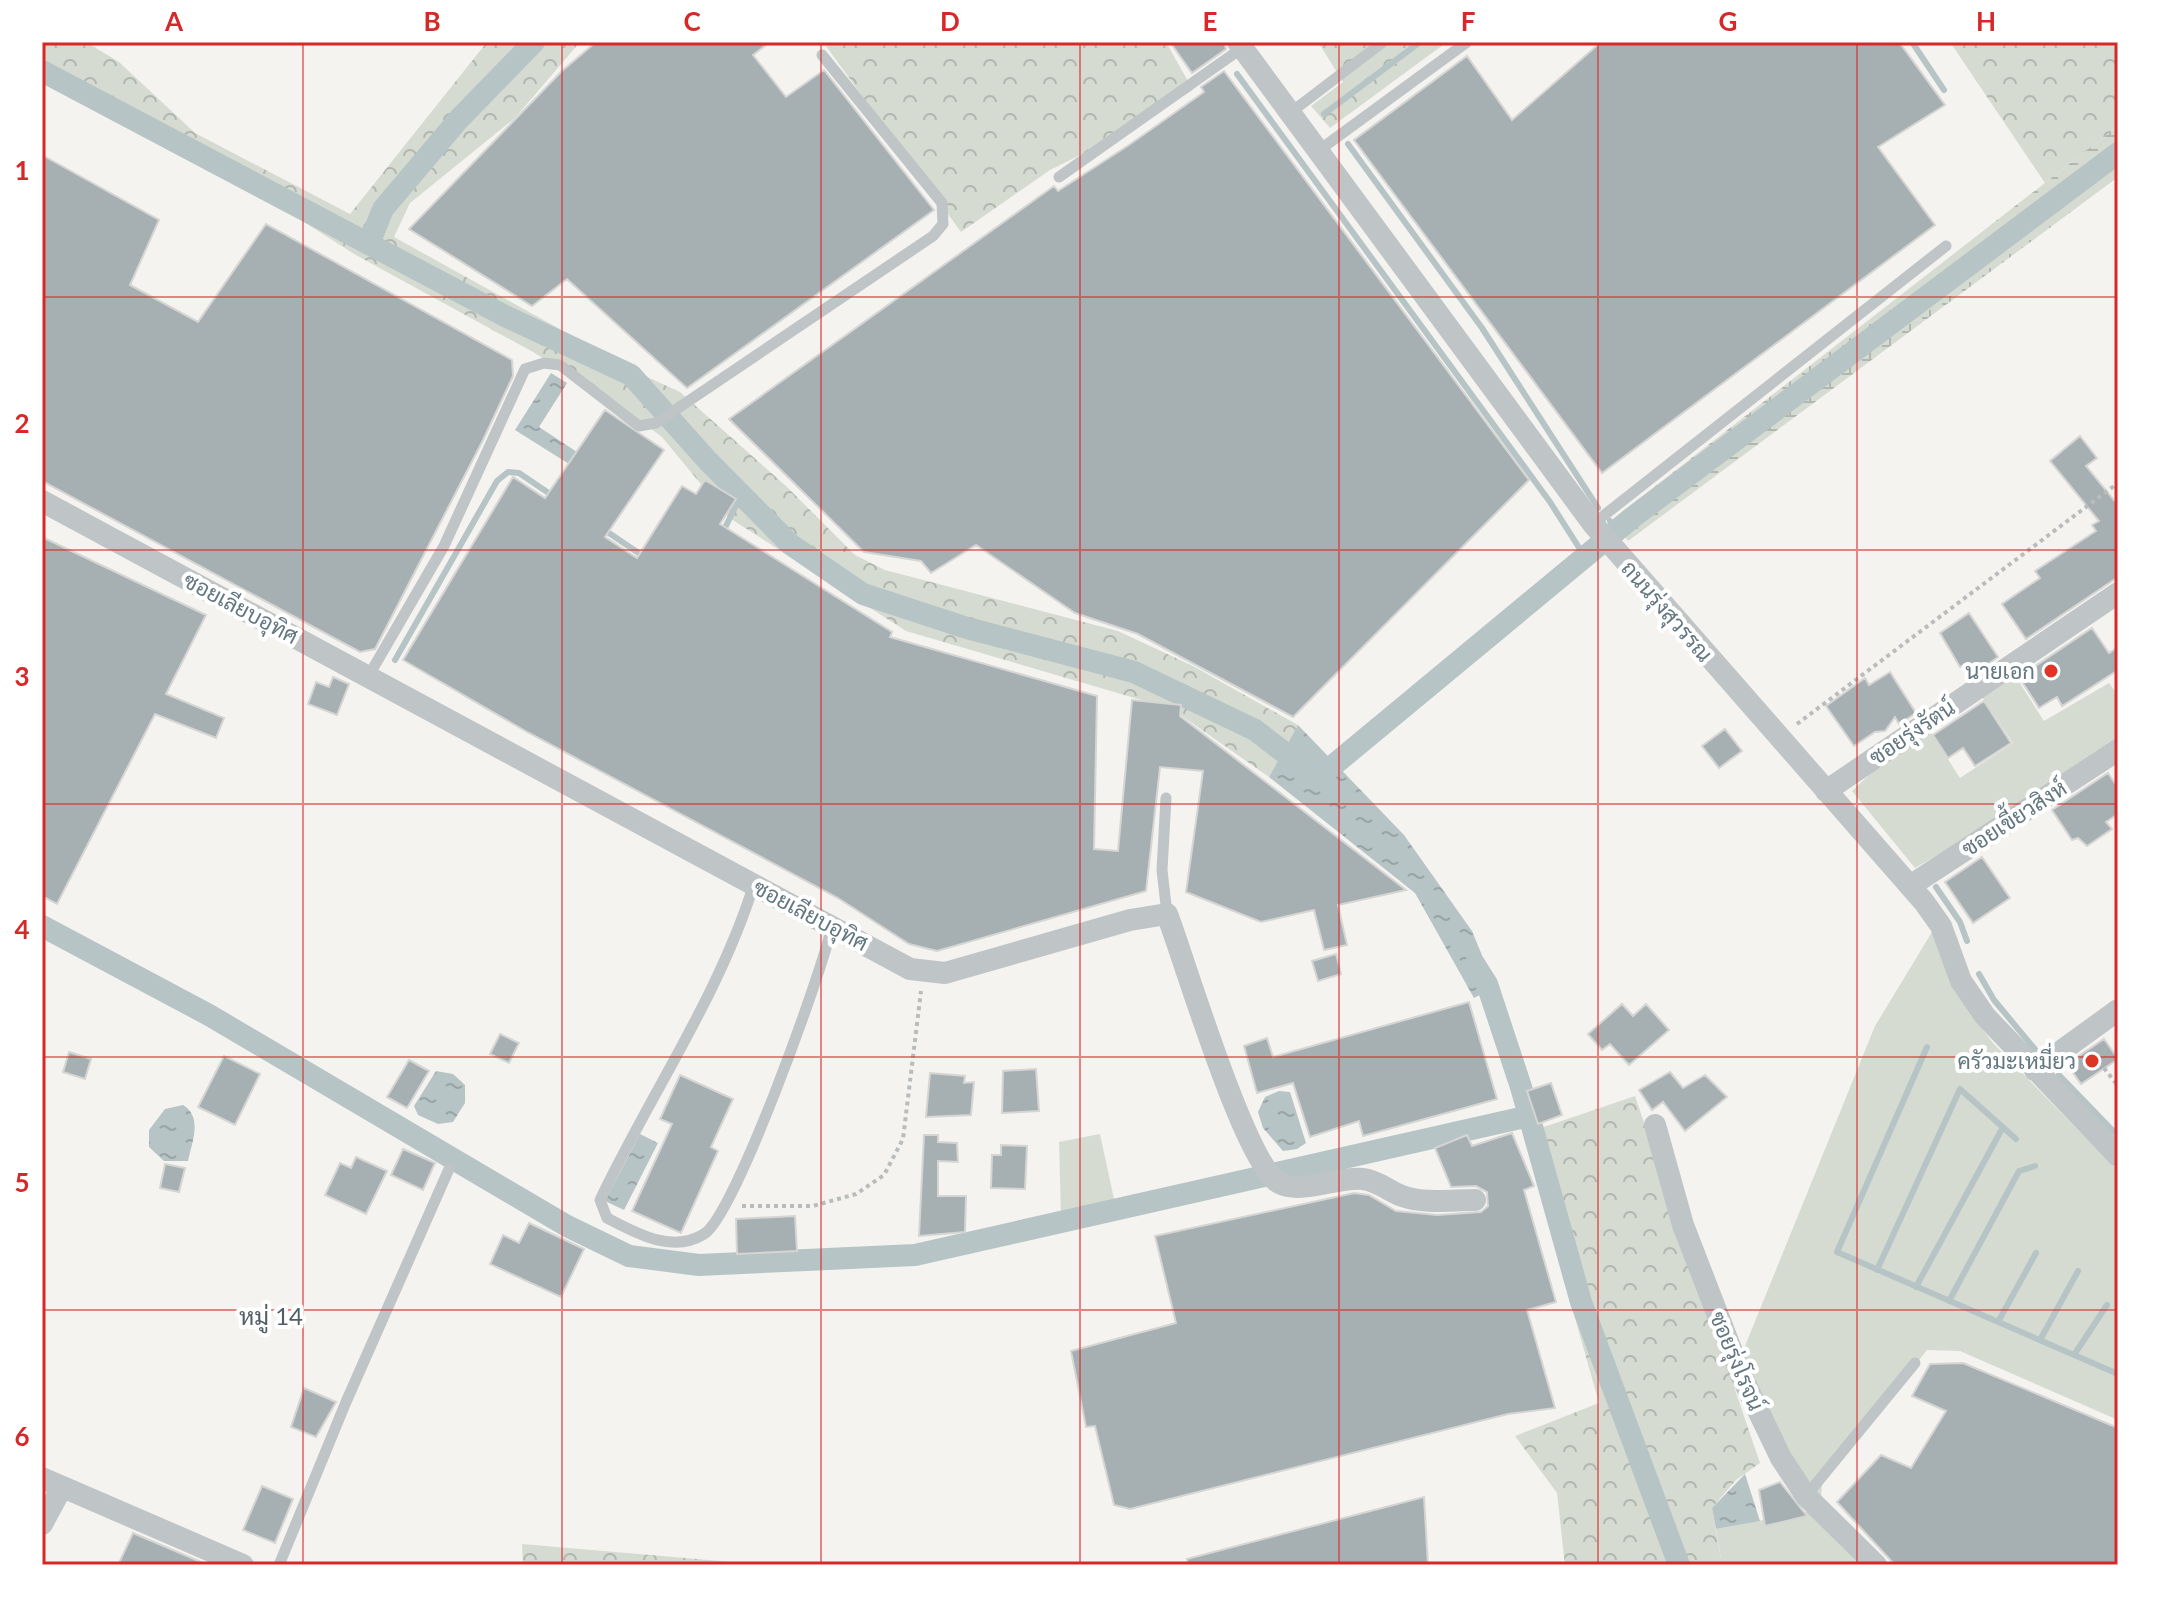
<svg xmlns="http://www.w3.org/2000/svg" width="2160" height="1607" font-family="Lato,Sarabun,sans-serif">
<defs>
<pattern id="forest-crowns" width="20" height="18" patternUnits="userSpaceOnUse" patternTransform="scale(2)"><rect width="20" height="18" fill="#d6dbd1"/><path d="M2 6a3 3 0 1 1 6 0M12 15a3 3 0 1 1 6 0" fill="none" stroke="#b1b6af"/></pattern>
<pattern id="wetland-marsh" width="20" height="14" patternUnits="userSpaceOnUse" patternTransform="scale(2)"><rect width="20" height="14" fill="#d6dbd1"/><path d="M1 5h8M5 5V1M11 12h8M15 12V8" fill="none" stroke="#b1b6af"/></pattern>
<pattern id="water-ripples" width="26" height="14" patternUnits="userSpaceOnUse" patternTransform="scale(2)"><rect width="26" height="14" fill="#b6c4c6"/><path d="M2 4q2-2 4 0t4 0M15 11q2-2 4 0t4 0" fill="none" stroke="#98a4a6"/></pattern>
</defs>
<rect width="100%" height="100%" fill="#f4f3f0"/>
<path fill="#d6dbd1" d="M2014,674L2044,721L2109,683L2118,695V742L2020,807L1915,868L1852,791L1882,763L1931,733L1960,778L2013,743L1982,697Z
M1932,932L1956,993L1993,1043L2118,1171V1420L1960,1351L1927,1350L1822,1485L1821,1497L1732,1378L1875,1026Z
M1100,1134L1114,1199L1061,1216L1059,1142Z
M1811,1511L1864,1565H1722L1716,1529Z"/>
<path fill="url(#forest-crowns)" d="M42,42H86L119,62L195,133L350,214L487,42H580L515,118L410,203L394,237L641,374L680,392L786,486L855,555L885,570L1118,631L1193,666L1298,725L1269,777L1172,709L906,631L728,517L662,437L618,404L533,352L354,254L262,195L42,79Z
M831,42H1166L1193,90L1113,139L1050,170L961,232L826,46Z
M1318,42H1447L1330,128L1311,106L1343,82Z
M1950,42H2118V126L2045,183Z
M1635,1096L1760,1463L1736,1480L1712,1508L1722,1565H1565L1557,1493L1515,1436L1599,1403L1523,1134Z
M522,1544L766,1565H523Z"/>
<path fill="url(#wetland-marsh)" d="M2118,126V177L1628,541L1613,519Z"/>
<path fill="url(#water-ripples)" d="M551,373L567,383L539,427L577,452L569,464L515,430Z
M1298,725L1404,835L1472,931L1495,987L1474,998L1415,893L1269,777Z
M436,1071L453,1074L465,1085V1103L453,1122L438,1124L418,1115L414,1106Z
M1279,1091L1290,1092L1306,1143L1297,1149L1283,1151L1263,1128L1258,1112L1265,1097Z
M183,1105C203,1117 192,1142 188,1161H164L149,1147V1130L165,1109Z
M640,1134L658,1143L624,1210L605,1201Z
M1745,1474L1760,1521L1716,1529L1712,1508Z"/>
<g fill="none" stroke-linecap="round" stroke-linejoin="round">
<path stroke="#b6c4c6" stroke-width="6" d="M1912,42L1944,90
M1237,74L1550,502L1585,557
M1324,114L1420,42
M1348,144L1482,328L1598,508
M1610,521L1617,530
M603,529L646,558
M722,534L741,495
M395,660L497,481L508,472L519,473L553,496
M1936,887L1960,922L1967,941
M1979,974L1994,1000L2038,1053
M1927,1047L1837,1252L2118,1374
M2059,1075L2118,1136
M1877,1270L1960,1089L2016,1139
M1916,1287L2003,1127
M1949,1301L2019,1171L2035,1166
M1998,1322L2036,1253
M2040,1340L2078,1271
M2074,1355L2107,1305"/>
<path stroke="#b6c4c6" stroke-width="22" d="M42,71L505,316L631,375L708,461L790,544L863,594L967,628L1134,672L1255,730L1307,770
M369,244L383,209L459,119L534,42
M1318,778L1633,517L2118,153
M42,926L209,1015L567,1226L629,1256L699,1265L915,1255L1529,1116
M1475,965L1487,984L1521,1087L1581,1302L1679,1565"/>
</g>
<path fill="#a6b0b2" stroke="#d5d5d3" stroke-width="2" d="M596,42H770L753,55L786,97L824,70L934,210L687,388L567,279L532,306L409,229L562,71Z
M1170,42H1224L1226,49L1192,73Z
M1601,42H1899L1945,105L1878,147L1935,225L1602,473L1354,140L1467,56L1512,120Z
M1224,71L1529,480L1293,717L1138,634L1075,613L976,545L931,573L921,561L864,552L729,419L1054,186L1058,191L1129,145L1204,92L1201,87Z
M42,155L159,220L130,285L198,322L266,224L512,360L513,376L483,440L375,649L360,652L42,481Z
M605,410L664,450L605,537L637,558L682,486L696,494L705,480L736,499L720,524L892,632L890,637L1097,696L1094,849L1118,851L1132,700L1181,705L1180,716L1406,890L1338,905L1347,945L1324,950L1314,910L1261,922L1186,892L1203,771L1160,767L1146,891L937,951L909,944L838,898L529,733L403,660L513,477L545,498Z
M2080,436L2097,458L2086,466L2118,505V577L2026,639L2002,604L2040,578L2035,571L2096,531L2092,525L2099,521L2050,461Z
M42,537L206,615L166,694L224,718L216,738L155,714L57,904L42,896Z
M1969,613L1998,657L1974,674L1964,665L1960,667L1940,633Z
M2092,628L2109,653L2118,647V670L2062,706L2057,697L2039,708L2019,677Z
M1890,672L1916,713L1899,724L1895,717L1885,731L1875,732L1854,746L1826,706L1865,678L1869,685Z
M333,677L349,684L337,715L308,704L316,682L329,687Z
M1984,701L2011,743L1975,766L1963,748L1948,758L1933,735Z
M1725,729L1742,751L1719,768L1702,746Z
M2108,773L2118,788V814L2106,822L2112,829L2087,846L2078,838L2072,840L2052,810Z
M1982,857L2010,898L1973,923L1945,882Z
M1336,954L1341,974L1318,981L1312,961Z
M1469,1002L1497,1099L1363,1136L1359,1121L1310,1137L1293,1083L1257,1093L1244,1046L1267,1038L1273,1057Z
M1622,1004L1633,1016L1646,1004L1669,1030L1629,1065L1610,1044L1602,1050L1588,1034Z
M500,1034L519,1043L509,1063L490,1054Z
M2104,1039L2118,1059L2081,1084L2067,1064Z
M69,1052L91,1059L85,1079L63,1072Z
M224,1056L260,1074L235,1125L198,1107Z
M409,1060L429,1071L407,1108L387,1097Z
M1036,1069L1039,1111L1002,1113L1003,1071Z
M1670,1072L1683,1088L1705,1075L1727,1097L1685,1131L1663,1102L1652,1110L1639,1090Z
M930,1073L965,1076L964,1083L974,1082L971,1115L926,1117Z
M680,1075L733,1099L711,1147L718,1151L681,1233L632,1211L672,1124L660,1119Z
M1551,1083L1562,1115L1538,1124L1527,1091Z
M1512,1133L1534,1186L1524,1190L1556,1302L1527,1310L1555,1408L1508,1414L1130,1509L1114,1505L1095,1426L1086,1427L1071,1351L1176,1323L1155,1236L1354,1193L1369,1195L1396,1211L1437,1215L1481,1212L1488,1206L1487,1192L1476,1186L1451,1187L1435,1148L1467,1135L1472,1146Z
M924,1135H938V1142L957,1143L958,1162L938,1161V1196H966L965,1232L919,1236Z
M1001,1145L1027,1146L1025,1189L991,1188L992,1155H1001Z
M403,1149L435,1163L423,1190L391,1175Z
M356,1157L387,1171L366,1214L325,1195L340,1163L351,1168Z
M165,1164L185,1168L179,1192L160,1188Z
M795,1216L797,1251L737,1254L736,1219Z
M529,1223L584,1249L561,1297L490,1264L503,1235L519,1243Z
M1963,1363L2118,1428V1565H1895L1837,1502L1881,1455L1911,1468L1946,1411L1912,1396L1930,1364Z
M304,1388L336,1402L316,1437L291,1427Z
M1780,1482L1807,1516L1765,1526L1759,1490Z
M262,1486L293,1499L275,1543L243,1530Z
M1424,1497L1428,1565H1188L1187,1559Z
M133,1533L208,1565H118Z"/>
<g fill="none" stroke-linecap="round" stroke-linejoin="round">
<path stroke="#b9bcbd" stroke-width="4" stroke-dasharray="4 4" stroke-linecap="butt" d="M1797,724L2118,483
M2104,1068L2118,1086
M742,1206H813L856,1194L884,1175L903,1139L921,991"/>
<path stroke="#bfc4c6" stroke-width="11" d="M1290,113L1383,42
M1318,151L1467,42
M1059,177L1242,48
M1593,524L1946,246
M368,677L444,546L525,369L544,363L560,365L639,426L656,423L933,236L943,224L942,203L822,55
M1166,798L1162,870L1167,914
M754,884C719,996 650,1095 600,1200L607,1218C636,1233 672,1254 704,1234C735,1215 822,972 832,926
M1806,1496L1915,1363
M279,1565L346,1402L449,1169"/>
<path stroke="#bfc4c6" stroke-width="22" d="M1238,42L1593,524L1924,902L1941,926L1961,981L1985,1016L2118,1156
M42,501L910,969L945,973L1130,920L1167,914C1185,961 1245,1164 1279,1183C1301,1195 1338,1176 1363,1179C1379,1181 1388,1191 1402,1196C1424,1204 1451,1200 1475,1200
M1826,791L2118,593
M1910,886L2118,750
M2035,1070L2118,1010
M1655,1125L1683,1225L1741,1375L1781,1458L1806,1496L1876,1565
M42,1478L243,1565
M42,1524L62,1487"/>
</g>
<path fill="none" stroke="#d62828" stroke-width="2" stroke-opacity="0.55" d="M303,42V1565M562,42V1565M821,42V1565M1080,42V1565M1339,42V1565M1598,42V1565M1857,42V1565M42,297H2118M42,550H2118M42,804H2118M42,1057H2118M42,1310H2118"/>
<g fill="#de3626" stroke="#fff" stroke-width="3">
<circle cx="2051" cy="671" r="8"/>
<circle cx="2092" cy="1061" r="8"/>
</g>
<g text-anchor="middle" stroke-width="8" stroke-linejoin="round" paint-order="stroke">
<g font-size="22" fill="#637780" stroke="#fff">
<text transform="translate(241 608) rotate(28)" y="8">ซอยเลียบอุทิศ</text>
<text transform="translate(1667 611) rotate(49)" y="8">ถนนรุ่งสุวรรณ</text>
<text transform="translate(1912 732) rotate(-34)" y="8">ซอยรุ่งรัตน์</text>
<text transform="translate(2014 818) rotate(-33)" y="8">ซอยเขี้ยวสิงห์</text>
<text transform="translate(811 915) rotate(28)" y="8">ซอยเลียบอุทิศ</text>
<text transform="translate(1737 1361) rotate(67)" y="8">ซอยรุ่งโรจน์</text>
</g>
<g font-size="22" fill="#637780" stroke="#fff" text-anchor="end">
<text x="2035" y="679">นายเอก</text>
<text x="2076" y="1069">ครัวมะเหมี่ยว</text>
</g>
<g font-size="24" fill="#515f65" stroke="#fff">
<text x="271" y="1325">หมู่ 14</text>
</g>
</g>
<rect width="2160" height="1607" fill="none" stroke="#ffffff" stroke-width="88"/>
<rect x="44" y="44" width="2072" height="1519" fill="none" stroke="#d62828" stroke-width="3"/>
<g font-size="26" text-anchor="middle" font-weight="bold" fill="#d62828">
<text x="174" y="31">A</text>
<text x="432" y="31">B</text>
<text x="692" y="31">C</text>
<text x="950" y="31">D</text>
<text x="1210" y="31">E</text>
<text x="1468" y="31">F</text>
<text x="1728" y="31">G</text>
<text x="1986" y="31">H</text>
<text x="22" y="180">1</text>
<text x="22" y="433">2</text>
<text x="22" y="686">3</text>
<text x="22" y="939">4</text>
<text x="22" y="1192">5</text>
<text x="22" y="1446">6</text>
</g>
</svg>
